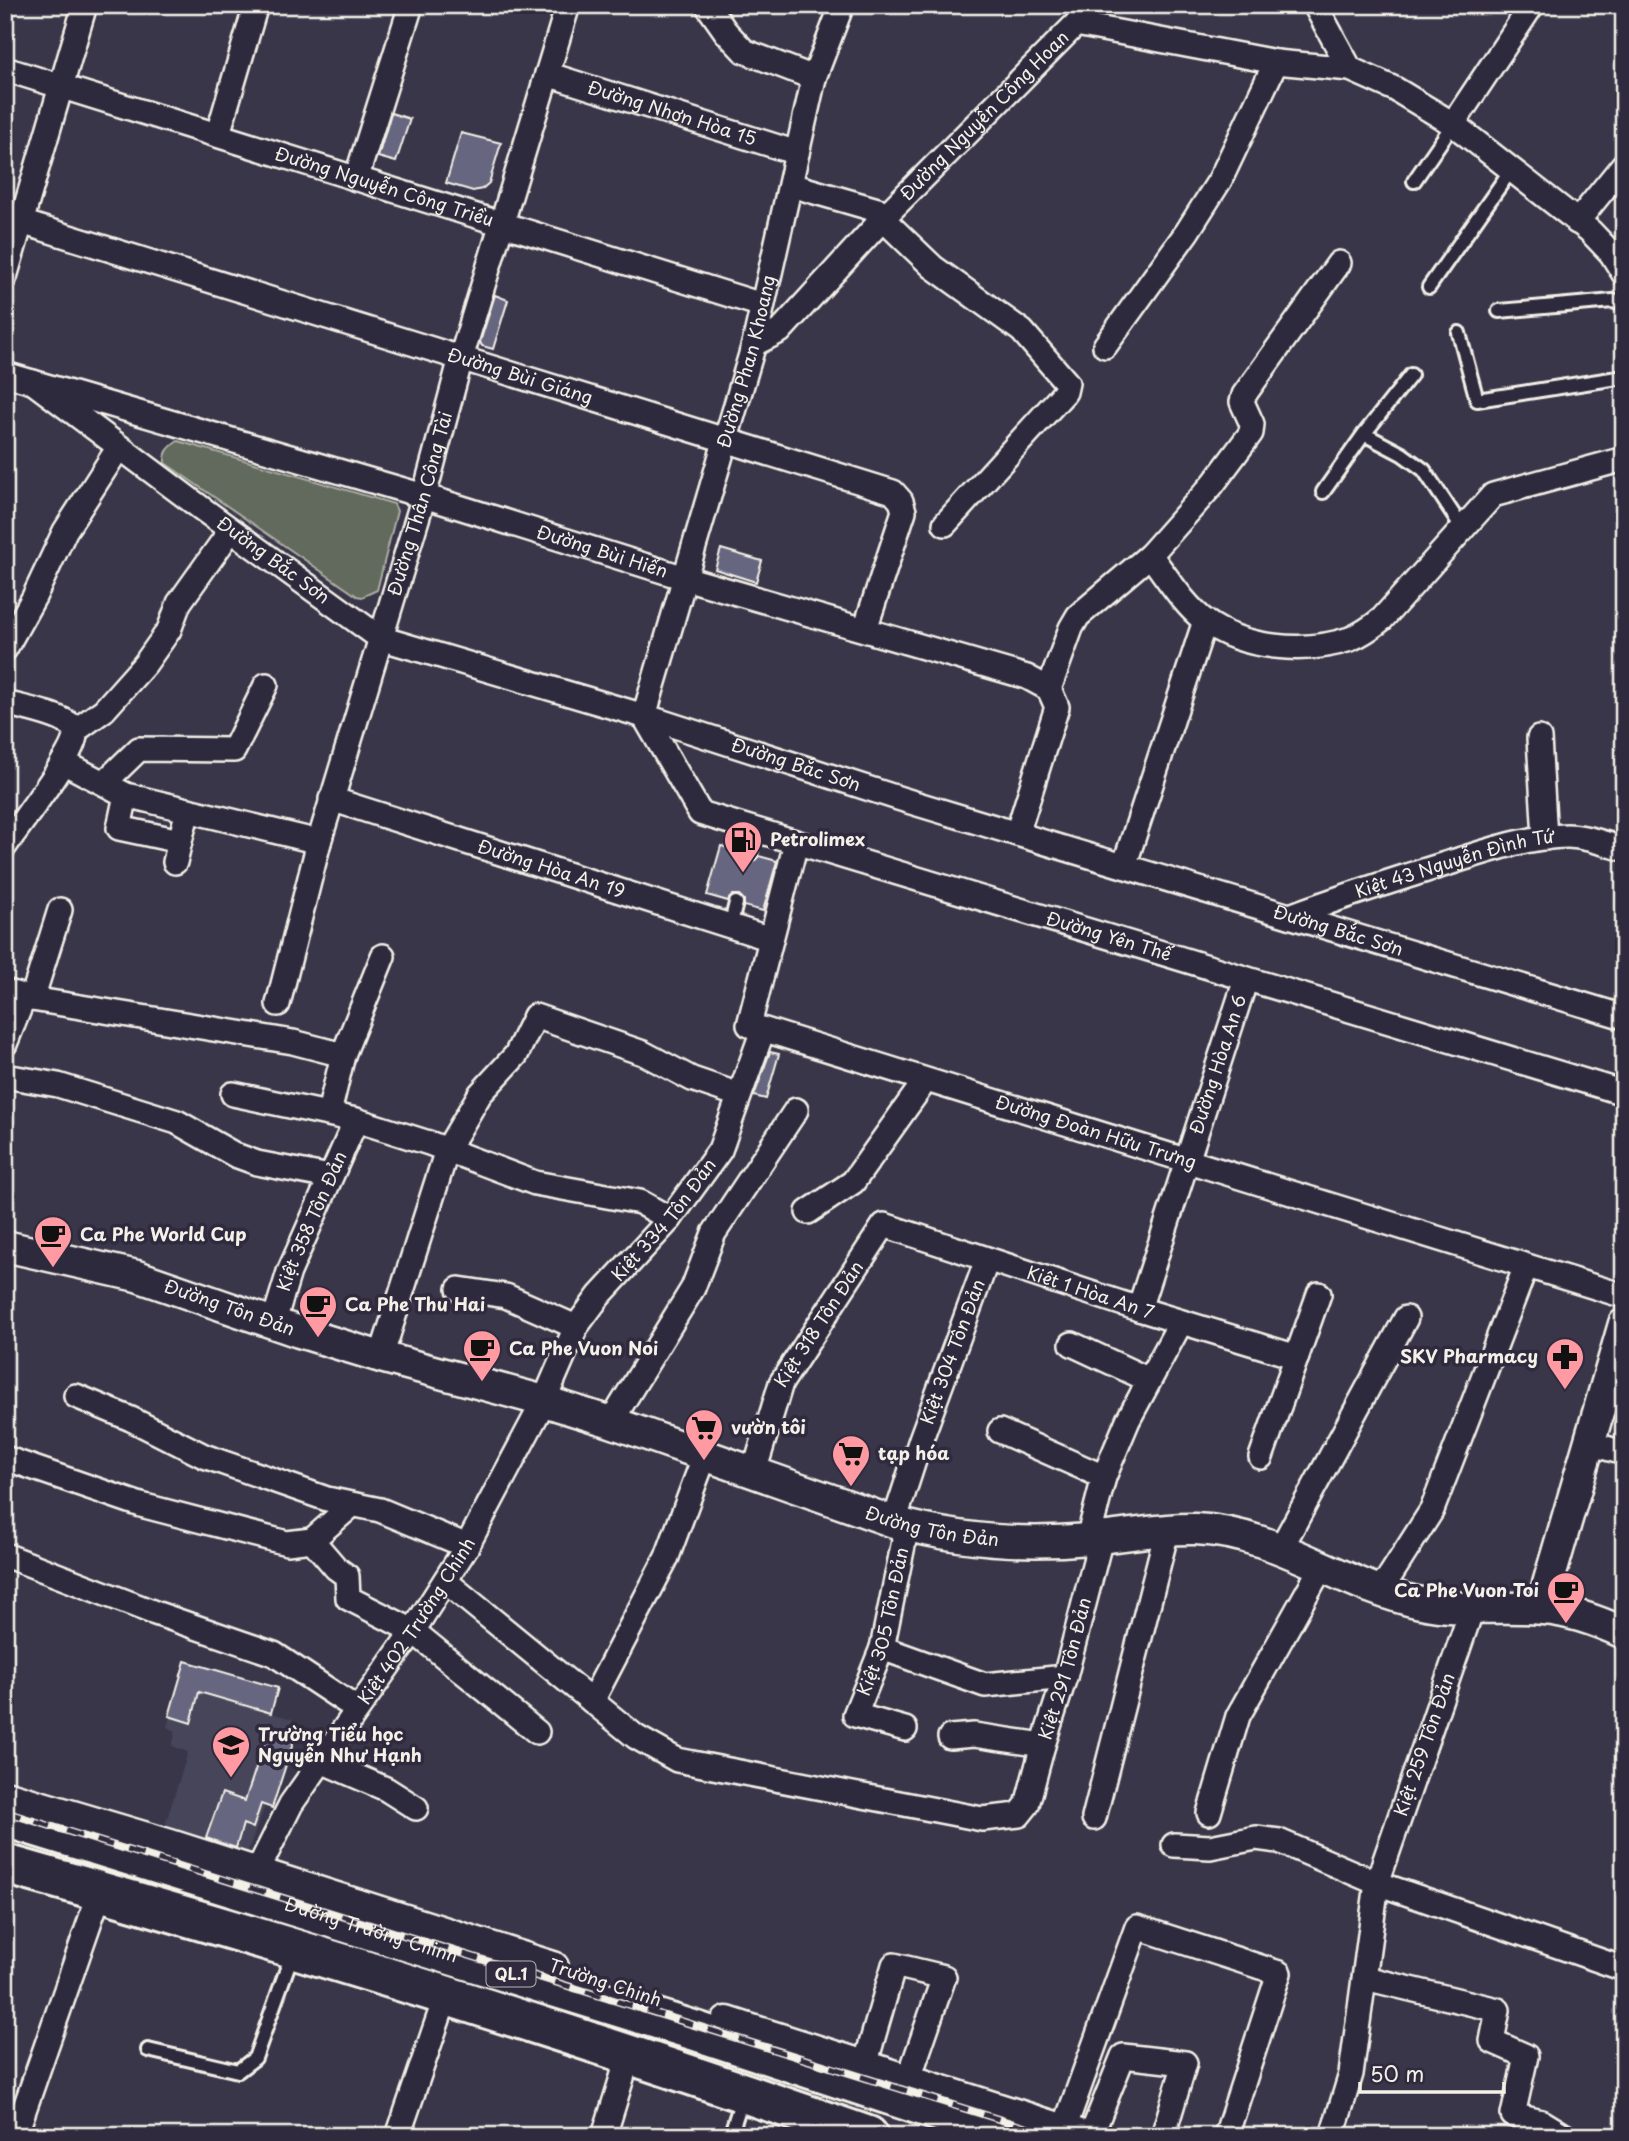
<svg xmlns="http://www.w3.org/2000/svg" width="1629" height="2141" font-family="'Playpen Sans',sans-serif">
<rect width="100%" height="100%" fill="#3a364a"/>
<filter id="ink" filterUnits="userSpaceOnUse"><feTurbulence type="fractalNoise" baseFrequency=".0143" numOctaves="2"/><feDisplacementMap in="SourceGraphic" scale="14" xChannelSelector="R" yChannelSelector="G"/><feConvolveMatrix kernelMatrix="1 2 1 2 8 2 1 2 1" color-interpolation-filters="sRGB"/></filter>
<g filter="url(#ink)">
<path fill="#47445a" d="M185,1661L278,1688L271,1713L292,1719L295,1737L272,1808L265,1806L247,1853L165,1825L188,1752L172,1746L176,1731L167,1727Z"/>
<path fill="#626a5d" stroke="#abaea2" stroke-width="2" d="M178,441L394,504L397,511L377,590L362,597L357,596L165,463C164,452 169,447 178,441Z"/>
<path fill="#666680" stroke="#f4f1e8" stroke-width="2" d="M391,113L410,119L396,162L378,157Z
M461,133L501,143L489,183L482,189L473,191L446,183Z
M495,295L508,300L493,349L482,346L480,342Z
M721,549L762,561L756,582L715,569Z
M721,846L742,851V857L747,862H753L759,856L777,861L763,911L744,906V900L739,895H733L728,901L707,895Z
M770,1052L779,1054L766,1099L754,1096Z
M185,1661L278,1688L271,1713L199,1692L191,1723L169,1716Z
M269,1728L295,1737L272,1808L261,1804L253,1828L243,1824L236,1848L206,1838L222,1793L245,1801Z"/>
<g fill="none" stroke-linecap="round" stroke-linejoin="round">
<defs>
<path id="service" d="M1414,181L1453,124
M1429,287L1511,170
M1499,311L1613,301L1624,305
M1459,333L1477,400L1624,377
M1364,434L1402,454L1424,470L1463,529
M1323,492L1364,434L1411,375
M750,854L756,830
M730,927L736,903
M148,2050L238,2071L255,2058L293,1952
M730,2136L743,2096"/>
<g id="minor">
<path d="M707,5L726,32L744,51L814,78"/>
<path d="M1315,5L1350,69"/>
<path id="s1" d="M5,69L762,305"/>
<path id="s2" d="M547,74L797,153"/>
<path d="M1453,124L1532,5"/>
<path d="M218,134L256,5"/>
<path d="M356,179L411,5"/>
<path d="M791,185L888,213"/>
<path id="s3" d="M5,217L893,492L901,501L904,511L865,629"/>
<path d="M883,219L933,267L1022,331L1067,383L1065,392L945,524"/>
<path d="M1577,222L1624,164"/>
<path d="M5,277L85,5"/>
<path id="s4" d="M754,344L780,331L888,213L1076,24L1276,62L1350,69L1395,89L1453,124L1590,231L1611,253L1624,274"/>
<path d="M1105,346L1187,232L1220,180L1276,62"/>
<path id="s5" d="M5,374L424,496L685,578L1027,677L1049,689L1057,707L1017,834"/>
<path id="s6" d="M33,382L201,508L380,638L644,716L901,799L1624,1017"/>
<path d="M1150,555C1167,577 1183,604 1205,621C1243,649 1306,654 1350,639C1362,634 1372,627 1382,619L1493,495L1624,459"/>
<path d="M5,649L34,597L65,531L119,447"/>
<path d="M1049,689L1071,628L1078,616L1150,555L1213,484L1251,433L1252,424L1242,402L1244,395L1339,263"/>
<path d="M5,703C23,708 59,714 72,726C75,729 76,732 75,736C73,756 19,825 5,846"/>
<path id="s7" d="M644,716L700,813L1624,1093"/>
<path id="s8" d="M644,716L754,344L814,78L842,5"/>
<path d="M75,731L104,710L145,664L169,630L179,603L231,530"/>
<path d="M1539,738L1545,838"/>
<path d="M63,762L126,795L319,842"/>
<path d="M104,783L139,749L234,750L266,685"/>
<path d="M126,795L119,828L180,841L188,810"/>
<path id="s9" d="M331,799L771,939"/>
<path id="s10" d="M796,843L749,1025L1624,1296"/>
<path d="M175,862L180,841"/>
<path d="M1124,866L1205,621"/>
<path id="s11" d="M1290,916C1343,896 1397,879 1452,862C1487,851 1531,836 1567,836C1586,836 1605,844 1624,849"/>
<path d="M5,991L32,999L293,1042L343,1055"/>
<path d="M32,999L60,910"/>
<path id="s12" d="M278,1004L319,842L424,496L461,358L568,5"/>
<path d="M5,1044L24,997"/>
<path d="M5,1076L58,1085L177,1122L235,1155L257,1163L330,1177"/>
<path d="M233,1094L356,1120L429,1143L535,1183L640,1202L670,1219"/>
<path d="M329,1113L343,1055L383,956"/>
<path d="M808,1212L853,1182L925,1081"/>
<path d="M459,1289L506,1296L576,1327"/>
<path id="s13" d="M1139,1309L1246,979"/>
<path id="s14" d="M273,1324L289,1272L356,1120"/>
<path d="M1072,1344L1149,1380"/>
<path d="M381,1357L447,1150L480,1094L516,1055L535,1016L643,1053L692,1079L739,1095"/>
<path d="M76,1396L131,1419L204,1456L327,1499L380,1510L467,1546"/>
<path d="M611,1422L693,1288L714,1233L796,1110"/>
<path d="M1000,1431L1104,1477"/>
<path d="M1588,1443L1624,1453"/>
<path d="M1261,1457L1319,1294"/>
<path d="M5,1458L141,1505L287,1543L312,1540L352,1505"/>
<path id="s15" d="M754,1472L781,1383L884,1225L1139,1309L1297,1357"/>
<path id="s16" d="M894,1522L921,1439L987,1260"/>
<path d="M1088,1539L1104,1477L1128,1420L1181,1322"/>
<path d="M312,1540L336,1568L347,1576L348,1598L413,1631L537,1732"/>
<path d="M1281,1548L1406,1318"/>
<path d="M5,1555L155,1613L274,1654L357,1709"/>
<path id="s17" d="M445,1581L636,1737L677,1760L982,1819L1019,1815L1027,1805L1043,1745L1065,1677L1101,1538"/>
<path d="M1381,1590L1432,1510L1526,1266"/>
<path d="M882,1648L985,1685L1065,1677"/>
<path d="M592,1701L667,1557L705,1455"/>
<path id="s18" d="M905,1729L855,1715L882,1648L907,1526"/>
<path d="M950,1737L974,1735L1043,1745"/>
<path d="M321,1761L386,1789L416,1808"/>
<path d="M1209,1813L1238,1716L1322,1566"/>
<path d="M1094,1818L1167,1531"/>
<path d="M1174,1845L1210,1847L1256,1838L1279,1841L1377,1883L1624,1969"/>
<path id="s19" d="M257,1872L291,1804L413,1631L467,1546L544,1401L576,1327L599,1296L670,1219L720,1150L763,1030"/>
<path d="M1365,1978L1498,2010L1492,2041L1526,2056L1513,2115L1542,2122L1565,2136"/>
<path d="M865,2065L894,1965L944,1977L909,2078"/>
<path d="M1064,2129L1137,1927L1279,1973L1226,2136"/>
<path d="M15,2136L100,1892"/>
<path d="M398,2136L446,1996"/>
<path d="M604,2136L629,2055"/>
<path d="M1091,2136L1123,2056L1185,2063L1163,2136"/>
<path id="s20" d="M1332,2136L1351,2074L1377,1883L1473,1606"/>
</g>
<g id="tertiary">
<path id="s21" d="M5,1246L137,1276L299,1332L381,1357L544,1401L611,1422L894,1522C957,1540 1025,1545 1089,1539C1124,1536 1160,1528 1195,1529C1278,1532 1343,1587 1421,1603C1460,1612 1503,1605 1543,1609C1571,1611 1598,1621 1624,1633"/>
<path d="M1541,1608L1624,1324"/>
<path d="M5,1796L170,1845L553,1967"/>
<path d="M727,2022L1083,2136"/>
</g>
<g id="trunk">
<path id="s22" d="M5,1817L696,2031L1014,2136"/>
<path d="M5,1864C295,1946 584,2036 868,2136"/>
</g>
</defs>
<use href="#service" stroke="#f4f1e8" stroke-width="18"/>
<use href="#minor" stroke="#f4f1e8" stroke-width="28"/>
<use href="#tertiary" stroke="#f4f1e8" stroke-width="35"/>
<use href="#trunk" stroke="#f4f1e8" stroke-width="44"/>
<use href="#service" stroke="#2f2a3d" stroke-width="12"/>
<use href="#minor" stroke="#2f2a3d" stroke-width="23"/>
<use href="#tertiary" stroke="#2f2a3d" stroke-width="30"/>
<use href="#trunk" stroke="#2f2a3d" stroke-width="38"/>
<defs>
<path id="rail" d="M5,1812L1053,2136"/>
</defs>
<use href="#rail" stroke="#f4f1e8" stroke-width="8"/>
<use href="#rail" stroke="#2f2a3d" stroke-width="5" stroke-dasharray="16" stroke-linecap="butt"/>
</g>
</g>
<defs>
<symbol id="fuel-pin" viewBox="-11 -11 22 30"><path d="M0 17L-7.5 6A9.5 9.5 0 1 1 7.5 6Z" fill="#ff9aa2" stroke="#2f2a3d"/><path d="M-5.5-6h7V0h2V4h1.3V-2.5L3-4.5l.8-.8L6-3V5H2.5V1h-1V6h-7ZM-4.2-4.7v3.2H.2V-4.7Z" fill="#111"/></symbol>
<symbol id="cafe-pin" viewBox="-11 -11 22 30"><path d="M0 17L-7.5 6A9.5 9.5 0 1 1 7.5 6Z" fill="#ff9aa2" stroke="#2f2a3d"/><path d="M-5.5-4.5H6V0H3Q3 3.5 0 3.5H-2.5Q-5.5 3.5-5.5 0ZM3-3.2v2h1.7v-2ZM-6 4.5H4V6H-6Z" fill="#111"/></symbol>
<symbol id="pharmacy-pin" viewBox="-11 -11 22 30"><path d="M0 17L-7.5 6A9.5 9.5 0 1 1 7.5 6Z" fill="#ff9aa2" stroke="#2f2a3d"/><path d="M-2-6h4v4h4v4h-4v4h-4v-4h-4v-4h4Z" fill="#111"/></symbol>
<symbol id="supermarket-pin" viewBox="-11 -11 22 30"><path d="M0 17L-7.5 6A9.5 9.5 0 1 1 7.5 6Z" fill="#ff9aa2" stroke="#2f2a3d"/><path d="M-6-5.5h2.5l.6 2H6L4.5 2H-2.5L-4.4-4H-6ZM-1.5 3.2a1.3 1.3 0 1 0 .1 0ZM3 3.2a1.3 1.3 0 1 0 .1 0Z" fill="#111"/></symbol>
<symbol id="school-pin" viewBox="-11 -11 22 30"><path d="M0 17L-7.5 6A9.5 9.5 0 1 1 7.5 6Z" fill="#ff9aa2" stroke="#2f2a3d"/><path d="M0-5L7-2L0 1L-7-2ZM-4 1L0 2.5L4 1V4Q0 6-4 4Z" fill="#111"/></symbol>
</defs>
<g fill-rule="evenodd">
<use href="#fuel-pin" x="721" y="818" width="44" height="60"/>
<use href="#cafe-pin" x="31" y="1213" width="44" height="60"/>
<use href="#cafe-pin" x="296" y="1283" width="44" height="60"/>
<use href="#cafe-pin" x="460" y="1327" width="44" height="60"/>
<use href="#pharmacy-pin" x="1543" y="1335" width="44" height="60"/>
<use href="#supermarket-pin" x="682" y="1406" width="44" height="60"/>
<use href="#supermarket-pin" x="829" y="1432" width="44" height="60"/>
<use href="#cafe-pin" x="1544" y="1569" width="44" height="60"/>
<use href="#school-pin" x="209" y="1723" width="44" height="60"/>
</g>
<g text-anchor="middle" stroke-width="7" stroke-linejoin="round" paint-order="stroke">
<rect fill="#2f2a3d" stroke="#b9b5b5" stroke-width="2" x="486.5" y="1961.5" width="49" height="25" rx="5"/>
<g font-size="16" font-weight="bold" fill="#f4f1e8">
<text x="511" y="1980">QL.1</text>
</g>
<g font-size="18" fill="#f4f1e8" stroke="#2f2a3d">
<text dy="6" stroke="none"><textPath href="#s2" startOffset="131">Đường Nhơn Hòa 15</textPath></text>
<text dy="6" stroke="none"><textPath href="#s4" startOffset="326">Đường Nguyễn Công Hoan</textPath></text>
<text dy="6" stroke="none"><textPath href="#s1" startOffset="397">Đường Nguyễn Công Triều</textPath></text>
<text dy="6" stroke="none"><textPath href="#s8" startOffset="369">Đường Phan Khoang</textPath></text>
<text dy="6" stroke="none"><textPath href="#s3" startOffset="539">Đường Bùi Giáng</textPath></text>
<text dy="6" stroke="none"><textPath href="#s12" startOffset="520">Đường Thân Công Tài</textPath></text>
<text dy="6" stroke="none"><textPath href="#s5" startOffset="623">Đường Bùi Hiển</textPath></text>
<text dy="6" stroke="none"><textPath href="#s6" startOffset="299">Đường Bắc Sơn</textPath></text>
<text dy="6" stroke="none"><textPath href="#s6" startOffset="866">Đường Bắc Sơn</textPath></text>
<text dy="6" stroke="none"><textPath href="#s11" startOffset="173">Kiệt 43 Nguyễn Đình Tứ</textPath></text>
<text dy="6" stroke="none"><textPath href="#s9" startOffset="231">Đường Hòa An 19</textPath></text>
<text dy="6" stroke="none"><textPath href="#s6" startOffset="1433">Đường Bắc Sơn</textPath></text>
<text dy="6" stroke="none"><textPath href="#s7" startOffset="539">Đường Yên Thế</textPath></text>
<text dy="6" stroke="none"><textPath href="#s13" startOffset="257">Đường Hòa An 6</textPath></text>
<text dy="6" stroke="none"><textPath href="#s10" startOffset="551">Đường Đoàn Hữu Trưng</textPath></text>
<text dy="6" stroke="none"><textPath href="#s19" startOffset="772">Kiệt 334 Tôn Đản</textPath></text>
<text dy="6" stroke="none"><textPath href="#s14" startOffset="110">Kiệt 358 Tôn Đản</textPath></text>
<text dy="6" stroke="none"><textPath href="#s15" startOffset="499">Kiệt 1 Hòa An 7</textPath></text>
<text dy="6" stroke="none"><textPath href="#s21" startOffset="233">Đường Tôn Đản</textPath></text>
<text dy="6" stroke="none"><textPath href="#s15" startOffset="163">Kiệt 318 Tôn Đản</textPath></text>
<text dy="6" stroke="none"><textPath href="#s16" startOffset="180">Kiệt 304 Tôn Đản</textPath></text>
<text dy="6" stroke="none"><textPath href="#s21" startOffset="970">Đường Tôn Đản</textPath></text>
<text dy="6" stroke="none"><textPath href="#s19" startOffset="298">Kiệt 402 Trường Chinh</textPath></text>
<text dy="6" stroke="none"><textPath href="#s18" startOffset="150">Kiệt 305 Tôn Đản</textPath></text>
<text dy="6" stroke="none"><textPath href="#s17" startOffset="796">Kiệt 291 Tôn Đản</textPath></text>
<text dy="6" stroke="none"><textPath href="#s20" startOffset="404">Kiệt 259 Tôn Đản</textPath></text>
<text dy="6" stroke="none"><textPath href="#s22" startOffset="383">Đường Trường Chinh</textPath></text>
<text transform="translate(605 1983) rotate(18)" y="6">Trường Chinh</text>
</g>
<g font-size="18" font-weight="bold" fill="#f4f1e8" stroke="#2f2a3d" text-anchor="start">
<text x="770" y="846">Petrolimex</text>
<text x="80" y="1241">Ca Phe World Cup</text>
<text x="345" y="1311">Ca Phe Thu Hai</text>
<text x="509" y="1355">Ca Phe Vuon Noi</text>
<text x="1538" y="1363" text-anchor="end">SKV Pharmacy</text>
<text x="731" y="1434">vườn tôi</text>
<text x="878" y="1460">tạp hóa</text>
<text x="1539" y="1597" text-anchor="end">Ca Phe Vuon Toi</text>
<text x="258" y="1741">Trường Tiểu học<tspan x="258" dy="21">Nguyễn Như Hạnh</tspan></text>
</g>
</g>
<rect width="1629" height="2141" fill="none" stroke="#2f2a3d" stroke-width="28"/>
<rect x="14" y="14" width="1601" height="2113" fill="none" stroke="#f4f1e8" stroke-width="2.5" filter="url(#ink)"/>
<path d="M1360 2082v10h144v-10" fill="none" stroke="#f4f1e8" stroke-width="3.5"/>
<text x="1370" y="2082" font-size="21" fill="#f4f1e8" stroke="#2f2a3d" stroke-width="5" paint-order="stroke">50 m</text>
</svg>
